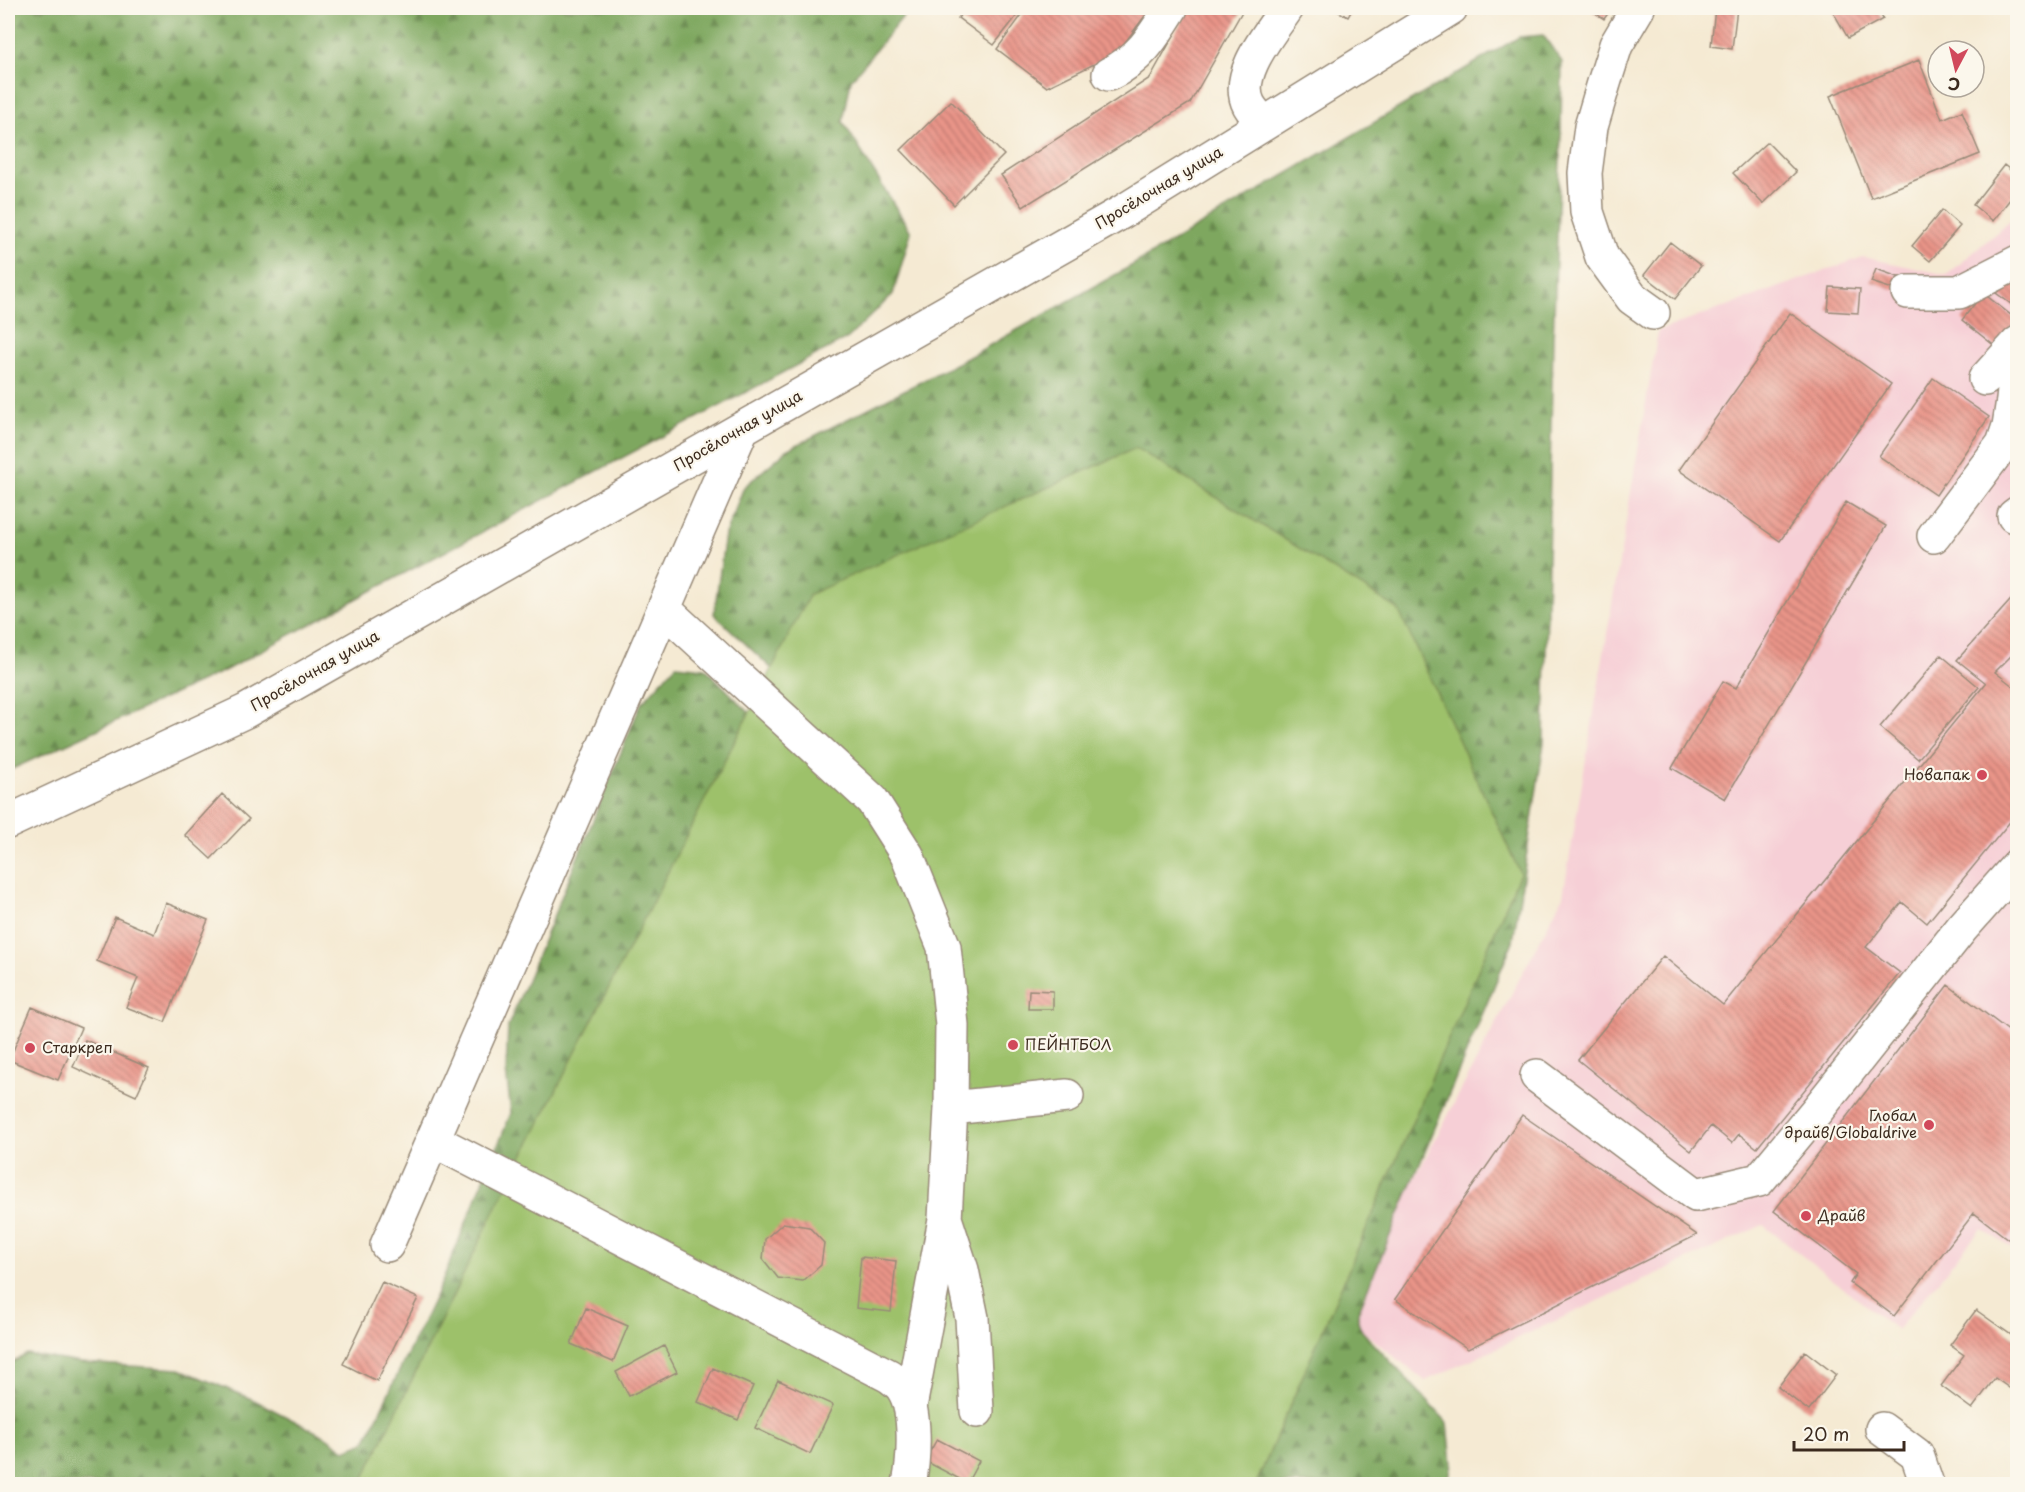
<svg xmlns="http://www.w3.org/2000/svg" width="2025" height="1492" font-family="'Playpen Sans',sans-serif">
<defs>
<pattern id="forest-firs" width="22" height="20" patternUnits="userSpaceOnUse" patternTransform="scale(1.5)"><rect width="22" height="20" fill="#7ea75f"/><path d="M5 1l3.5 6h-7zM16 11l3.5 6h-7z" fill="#68884e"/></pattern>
<pattern id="building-back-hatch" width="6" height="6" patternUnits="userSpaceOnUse" patternTransform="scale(1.5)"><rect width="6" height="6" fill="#e99488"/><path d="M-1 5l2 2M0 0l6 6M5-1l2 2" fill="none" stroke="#be796f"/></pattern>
</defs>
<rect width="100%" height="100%" fill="#fbf7ec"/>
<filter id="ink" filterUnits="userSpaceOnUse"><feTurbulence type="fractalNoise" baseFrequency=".0167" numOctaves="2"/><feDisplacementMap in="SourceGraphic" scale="12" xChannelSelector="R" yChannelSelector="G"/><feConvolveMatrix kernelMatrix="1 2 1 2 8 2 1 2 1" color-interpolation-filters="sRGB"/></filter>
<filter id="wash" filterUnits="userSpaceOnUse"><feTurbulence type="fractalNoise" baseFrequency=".008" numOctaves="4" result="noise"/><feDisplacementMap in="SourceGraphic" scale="24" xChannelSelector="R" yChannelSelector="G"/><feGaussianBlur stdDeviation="1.35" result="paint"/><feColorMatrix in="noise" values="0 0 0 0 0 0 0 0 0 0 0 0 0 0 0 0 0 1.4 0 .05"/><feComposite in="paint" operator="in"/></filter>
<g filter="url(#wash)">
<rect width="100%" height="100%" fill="#f5ead3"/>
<path fill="#f6cfd6" d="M2017,215V1251L1981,1229L1897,1330L1763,1225L1425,1381L1343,1315L1563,896L1658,331L1863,257L1947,275Z"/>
<path fill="url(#forest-firs)" stroke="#5c683e" stroke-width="1.5" d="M8,8H910L851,80L843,122L911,232L893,294L848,338L373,590L226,670L8,771Z
M1543,35L1562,62L1561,135L1553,341L1544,743L1513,941L1358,1312V1321L1362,1331L1448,1423L1452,1464L1448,1484H1081L890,781L714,614L725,534L744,487L787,450L967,358L1131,266L1519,37Z
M676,665L705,668L787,751L510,1484H8V1365L27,1354L81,1363L180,1369L254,1400L326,1437L345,1450L365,1442L441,1284L511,1113L506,1071L508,1026L641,704Z"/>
<path fill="#9dc16b" stroke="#6c7644" stroke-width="1.5" d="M1136,448L1398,609L1520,873L1256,1484H361L492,1216L810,594Z"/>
<g id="blocks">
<path fill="url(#building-back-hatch)" d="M966,8H1023L994,45L958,18Z
M1027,8H1151L1117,53L1047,87L997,49Z
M1189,8H1244L1190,103L1023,207L1001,175L1150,78Z
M1332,8H1353L1348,17Z
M1588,8H1612L1604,19Z
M1715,8H1737L1732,49L1711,46Z
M1831,8H1877L1883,19L1848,38Z
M1919,60L1942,119L1962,111L1980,154L1871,198L1830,96Z
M951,101L1004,155L954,205L901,150Z
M1767,142L1796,172L1763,204L1733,173Z
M2004,165L2018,176V189L1993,221L1973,205Z
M1942,210L1960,226L1930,261L1912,246Z
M1670,242L1701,266L1675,299L1644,275Z
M1876,269L1901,278L1896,290L1871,282Z
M2008,278L2018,286V309L1996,293Z
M1830,287L1860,289L1858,313L1828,311Z
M1983,293L2017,320L1996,347L1962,320Z
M1790,313L1891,384L1780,541L1679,470Z
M1933,378L1989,417L1936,495L1879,456Z
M1846,502L1886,526L1725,799L1672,768L1723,681L1736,688Z
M2018,592V649L1995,672L2018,690V812L1927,923L1902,902L1866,947L1900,973L1757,1148L1739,1134L1732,1143L1711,1126L1691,1151L1578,1060L1663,956L1723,1005L1986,683L1957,660Z
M1941,655L1979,687L1918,759L1880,727Z
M222,794L249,819L211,859L185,835Z
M166,903L208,920L165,1022L126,1007L138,978L97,961L115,917L154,934Z
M1948,985L2018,1038V1228L2008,1239L1974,1213L1894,1316L1850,1283L1856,1274L1774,1211Z
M1029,990L1053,991V1009H1028Z
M32,1007L81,1028L58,1080L9,1060Z
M85,1040L149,1068L136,1096L73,1067Z
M1522,1115L1697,1235L1468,1349L1395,1299Z
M783,1223L809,1227L824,1243L821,1265L803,1281L778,1278L763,1259L765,1239Z
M861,1257L896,1261L891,1312L856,1308Z
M382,1282L418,1298L377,1381L343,1364Z
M586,1308L628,1326L613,1362L571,1344Z
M1976,1310L2018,1340V1382L2012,1390L1995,1378L1972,1409L1941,1386L1964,1355L1950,1345Z
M664,1346L677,1372L629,1396L616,1372Z
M1805,1351L1836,1375L1809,1411L1778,1387Z
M713,1368L753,1386L738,1420L698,1402Z
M778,1380L833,1405L810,1454L755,1428Z
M937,1439L979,1461L967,1483L925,1461Z"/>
</g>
</g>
<g filter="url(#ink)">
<use href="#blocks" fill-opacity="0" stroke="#988a78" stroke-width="1.5"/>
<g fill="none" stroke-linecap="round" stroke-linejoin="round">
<defs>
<path id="minor" d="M1638,8L1616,45L1604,83L1591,127L1585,173L1587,212L1602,257L1632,298L1653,313
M1109,74C1141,58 1153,37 1171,8
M1264,124C1259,118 1253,112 1249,105C1233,75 1271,32 1287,8
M1908,292H1959L2018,262
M1985,379L2018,343
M2014,516L2018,513
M1934,536L2003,444L2009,426L2013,400L2018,351
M664,609L872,800L907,855L944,947L952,1025L951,1108L945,1219L910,1407
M8,822L246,711L1122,212L1451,8
M1537,1076L1696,1195L1759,1180L1818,1109L1962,928L2018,865
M951,1108L1067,1096
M433,1140L889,1376C894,1380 900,1384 903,1389C917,1410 914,1460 909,1484
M946,1221L962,1270L972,1318L977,1411
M387,1245L742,429
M1882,1429L1917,1455L1927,1484"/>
</defs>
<use href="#minor" stroke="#988a78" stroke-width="36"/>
<use href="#minor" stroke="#fff" stroke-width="33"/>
</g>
</g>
<g fill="#d1495b" stroke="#fbf7ec" stroke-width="2">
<circle cx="1982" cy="775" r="6"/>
<circle cx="1013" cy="1045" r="6"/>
<circle cx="30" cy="1048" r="6"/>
<circle cx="1929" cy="1125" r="6"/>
<circle cx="1806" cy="1216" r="6"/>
</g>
<g text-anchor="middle" stroke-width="4.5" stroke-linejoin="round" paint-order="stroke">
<g font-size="15" fill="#3b2a1e" stroke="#fbf7ec">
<text transform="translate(1159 188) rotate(-31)" y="5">Просёлочная улица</text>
<text transform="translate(738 431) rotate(-30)" y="5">Просёлочная улица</text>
<text transform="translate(315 671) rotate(-30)" y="5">Просёлочная улица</text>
</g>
<g font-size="15" fill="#3b2a1e" stroke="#fbf7ec" text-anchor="start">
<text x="1970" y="780" text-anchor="end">Новапак</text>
<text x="1025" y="1050">ПЕЙНТБОЛ</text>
<text x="42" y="1053">Старкреп</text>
<text x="1917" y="1121" text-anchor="end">Глобал<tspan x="1917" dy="17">драйв/Globaldrive</tspan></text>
<text x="1818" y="1221">Драйв</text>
</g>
</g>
<rect width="2025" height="1492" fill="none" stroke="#fbf7ec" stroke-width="30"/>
<g transform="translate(1956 69) rotate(187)"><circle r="28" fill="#fbf7ec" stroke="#aea59a" stroke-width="1.5"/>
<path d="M0-4.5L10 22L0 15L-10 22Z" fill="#d1495b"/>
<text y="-9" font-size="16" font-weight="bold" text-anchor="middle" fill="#3b2a1e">С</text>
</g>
<path d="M1794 1441v9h110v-9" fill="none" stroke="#3b2a1e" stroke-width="3"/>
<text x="1803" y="1441" font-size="18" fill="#3b2a1e" stroke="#fbf7ec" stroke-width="4.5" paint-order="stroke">20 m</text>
</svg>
